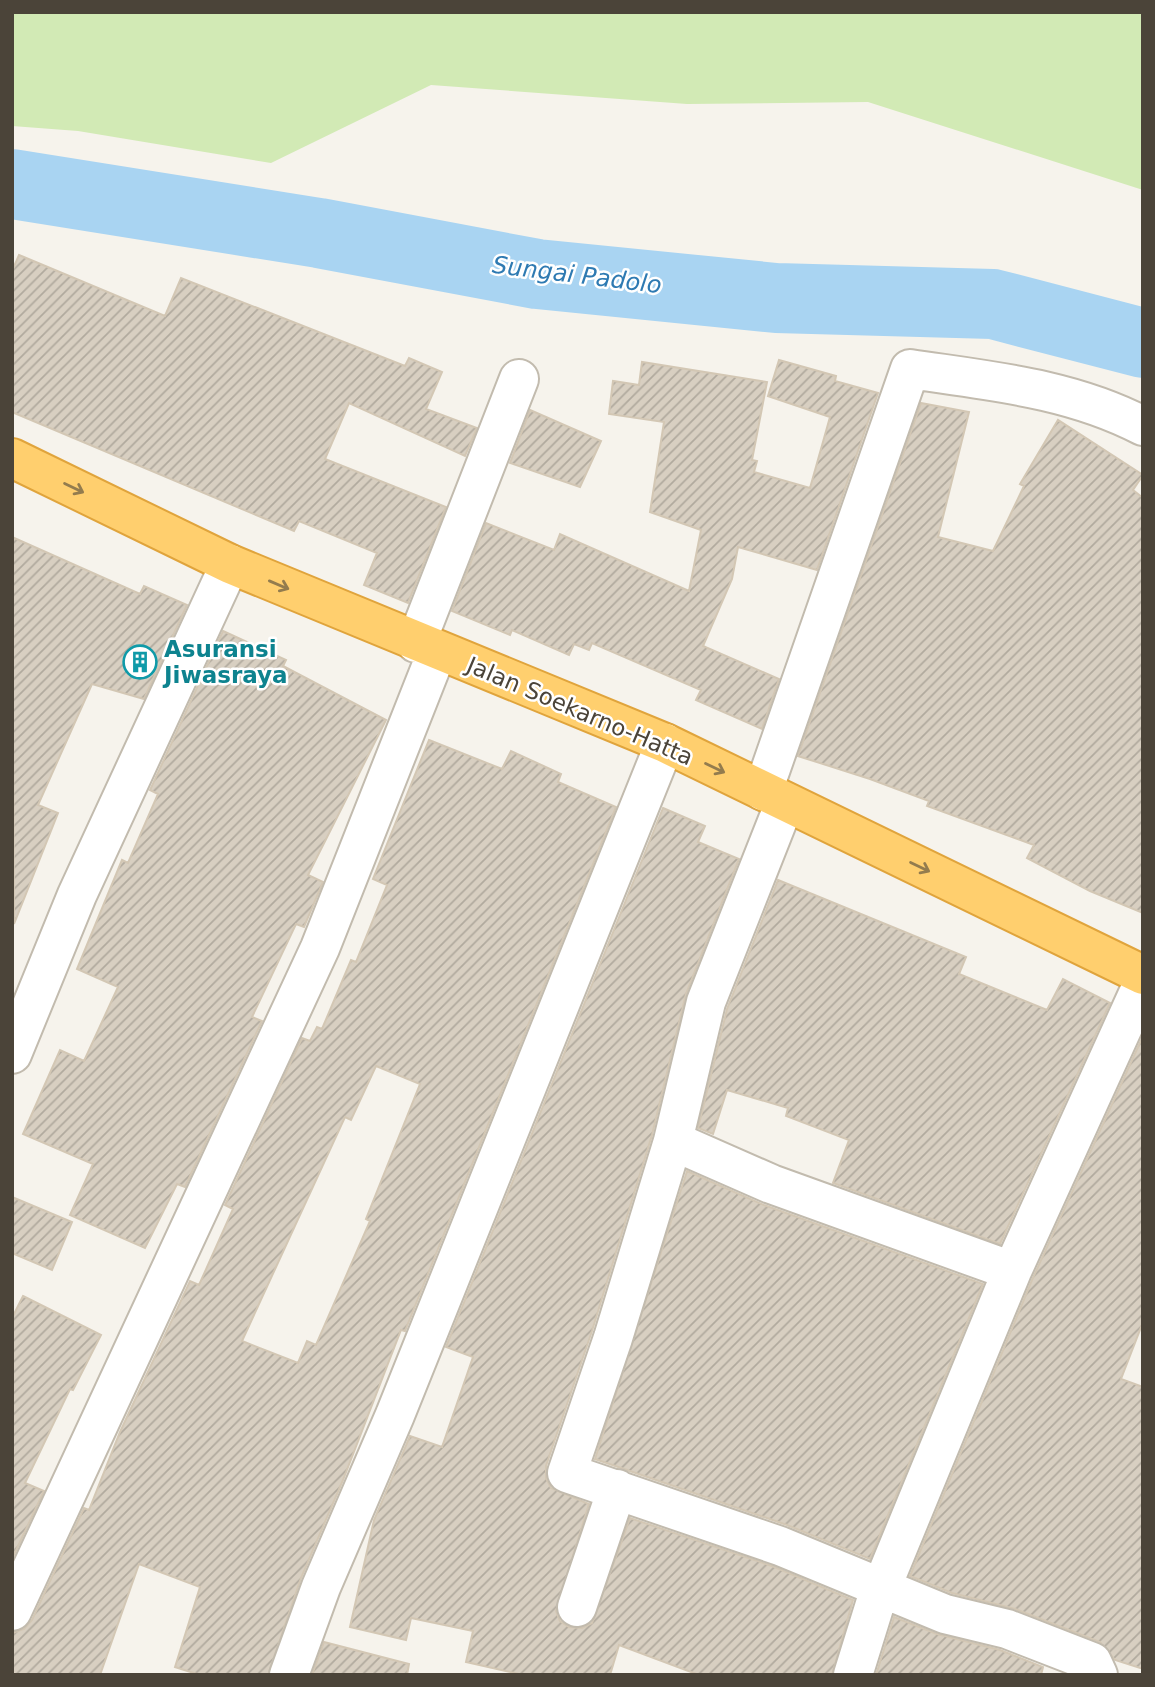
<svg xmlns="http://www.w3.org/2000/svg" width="1155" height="1687" font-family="'DejaVu Sans',sans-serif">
<defs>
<pattern id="building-hatch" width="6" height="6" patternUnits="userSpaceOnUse" patternTransform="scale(1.75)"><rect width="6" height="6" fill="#d8cfc1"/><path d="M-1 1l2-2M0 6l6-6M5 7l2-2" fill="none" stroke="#b1aa9e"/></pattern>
</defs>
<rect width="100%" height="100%" fill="#f6f3ec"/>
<path fill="#d2eab5" d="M12,12H1143V190L868,102L687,104L431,85L271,163L78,131L12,126Z"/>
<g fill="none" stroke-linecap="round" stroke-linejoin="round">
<path stroke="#a9d4f2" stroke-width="70" d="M12,184L319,233L537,274L776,298L993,304L1143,343"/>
</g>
<path fill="url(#building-hatch)" stroke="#d3c7b4" stroke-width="2" fill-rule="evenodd" d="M19,255L165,316L181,278L405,366L409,358L442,372L426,409L477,428L465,456L349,403L325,459L446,507L408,603L364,585L377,553L299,521L294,531L12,412V271Z
M779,360L836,376L835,381L878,393L817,570L738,547L732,579L703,646L779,679L762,729L696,700L701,690L592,643L589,650L574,644L569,655L512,630L510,635L452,611L486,523L554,550L560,534L689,591L701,530L650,512L664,422L609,414L613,381L639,385L642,362L767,382L752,460L757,461L754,472L810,488L830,417L768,396Z
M921,403L969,412L938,537L993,551L1024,486L1020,484L1058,420L1143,475L1133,490L1143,498V913L1090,891L1027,858L1034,845L927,806L929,801L870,779L798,756Z
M530,410L601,441L580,487L510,463Z
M12,537L140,594L144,586L187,605L144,699L92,684L38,805L58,813L14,924Z
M223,631L286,660L283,666L386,720L308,875L323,882L304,927L296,924L252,1017L262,1021L185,1187L177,1184L145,1248L70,1215L93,1164L23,1134L60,1050L84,1061L118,987L77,969L122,860L128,863L158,794L150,790Z
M429,740L502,769L511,751L561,774L558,782L616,807L405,1331L401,1330L343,1480L301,1578L268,1675H200L175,1667L200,1587L139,1564L100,1675H12V1633L24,1629L32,1620L84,1508L89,1510L120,1432L190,1281L199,1285L233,1209L225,1205L302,1038L310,1041L317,1027L322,1029L351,960L356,962L387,885L373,879ZM376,1066L420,1084L366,1219L370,1221L316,1345L307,1341L298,1363L242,1341L345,1117L351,1120Z
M663,808L705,826L698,842L739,859L686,994L652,1135L592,1331L546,1466V1478L551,1488L589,1504L556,1611L560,1621L569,1627L582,1628L592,1623L630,1518L772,1566L853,1600L832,1675H699L619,1645L610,1675H523L466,1662L473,1631L411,1618L406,1640L350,1627L374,1520L410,1436L442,1447L473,1357L446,1347Z
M778,880L966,957L959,974L1047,1010L1063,979L1110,1003L1000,1244L833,1183L849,1140L786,1116L788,1108L727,1090L713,1134L698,1128L727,1009Z
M1143,1036V1322L1121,1379L1143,1387V1669L1115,1660L1100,1642L1015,1609L952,1593L910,1576L1032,1280Z
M687,1171L764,1205L983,1284L870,1559L787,1525L595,1459Z
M12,1197L72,1222L52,1270L12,1253Z
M23,1296L101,1335L73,1390L70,1389L25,1483L44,1491L12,1559V1318Z
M894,1617L937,1634L1000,1650L1043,1667L1041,1675H876Z
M324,1642L409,1664L407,1675H312Z"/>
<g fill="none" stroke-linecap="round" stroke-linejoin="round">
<defs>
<path id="street" d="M416,643L519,379
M763,791L910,369C990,381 1070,388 1143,426
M785,802L706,1002L673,1141L771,1184L1012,1271
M12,1054L77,895L230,564
M673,1141L613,1338L567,1473L780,1546L945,1614L1007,1629L1092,1662L1098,1675
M577,1607L617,1489
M12,1611L320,948L437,652
M289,1675L321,1587L395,1415L665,743
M853,1675L876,1601L1012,1271L1143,983"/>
<path id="highway" d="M12,458L230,564L665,743L1143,975"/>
</defs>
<use href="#street" stroke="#c2bbae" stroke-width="42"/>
<use href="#highway" stroke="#e0a43c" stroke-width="42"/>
<use href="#street" stroke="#fff" stroke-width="38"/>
<use href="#highway" stroke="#ffcf6e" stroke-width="38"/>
</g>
<defs><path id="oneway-shaft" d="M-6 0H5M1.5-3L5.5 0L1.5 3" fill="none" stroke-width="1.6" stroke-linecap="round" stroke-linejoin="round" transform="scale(1.75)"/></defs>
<g stroke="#937c4e">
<use href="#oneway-shaft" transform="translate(74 488) rotate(26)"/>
<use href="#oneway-shaft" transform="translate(279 585) rotate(23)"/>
<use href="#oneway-shaft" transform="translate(715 768) rotate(26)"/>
<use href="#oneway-shaft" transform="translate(920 867) rotate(26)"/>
</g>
<defs>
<symbol id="building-ring" viewBox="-11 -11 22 22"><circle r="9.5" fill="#fff" stroke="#0f9aa8" stroke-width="1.5"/><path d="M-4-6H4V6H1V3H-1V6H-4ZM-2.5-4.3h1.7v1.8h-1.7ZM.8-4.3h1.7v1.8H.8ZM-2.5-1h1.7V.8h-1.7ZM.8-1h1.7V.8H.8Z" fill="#0f9aa8"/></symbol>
</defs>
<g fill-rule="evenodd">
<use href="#building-ring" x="121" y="643" width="38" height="38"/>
</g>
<g text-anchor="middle" stroke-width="5" stroke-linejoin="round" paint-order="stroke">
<g font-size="23" font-weight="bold" fill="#0d838f" stroke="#fff" text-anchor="start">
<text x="164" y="657">Asuransi<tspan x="164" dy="26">Jiwasraya</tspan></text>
</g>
<g font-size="23" fill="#4b4439" stroke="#fff">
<text transform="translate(580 711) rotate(23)" y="8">Jalan Soekarno-Hatta</text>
</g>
<g font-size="24" font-style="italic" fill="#2e7ab2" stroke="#fff">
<text transform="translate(577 275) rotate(7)" y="8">Sungai Padolo</text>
</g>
</g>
<rect width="1155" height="1687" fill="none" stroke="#4b4439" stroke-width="28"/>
</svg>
